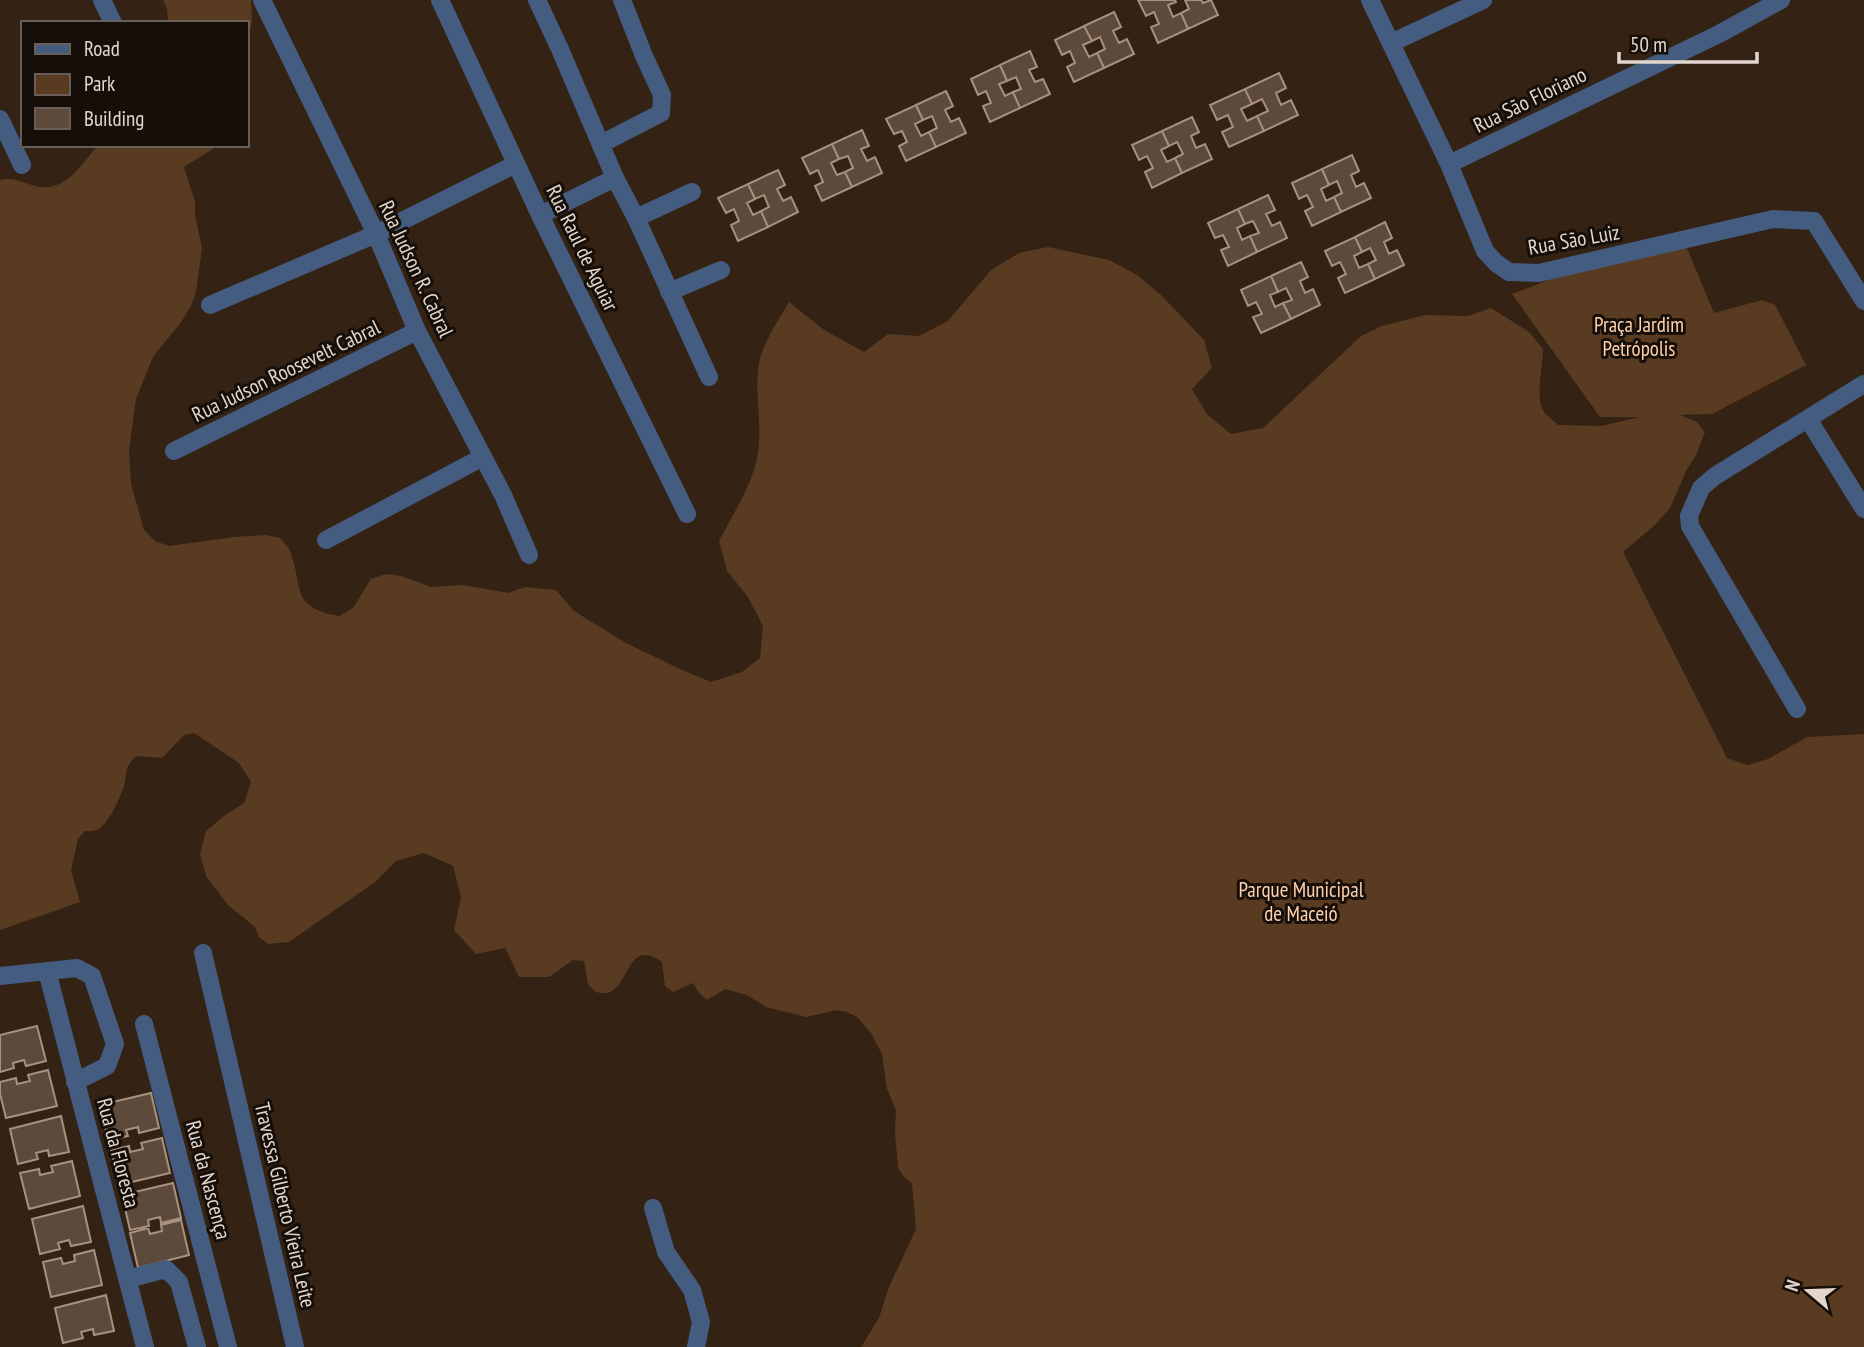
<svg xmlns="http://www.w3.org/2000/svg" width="1864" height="1347" font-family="'PT Sans Narrow',sans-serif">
<rect width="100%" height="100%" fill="#342214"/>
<path fill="#593b22" d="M163,0H251L252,21L247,44V23H168L167,9Z
M98,145H219L184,167L195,202V215L202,248L196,292L191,306L181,322L153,357L136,399L129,450L131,484L144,530L155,541L169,546L234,537L265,535L280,538C283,542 288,546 290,551C304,587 289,607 339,616L353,608L371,579L386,574L401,576L431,587L463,585L508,593L525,587L556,590L574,611L626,643L682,670L711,682L742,672L760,658L763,626L748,597L727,571L719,541C733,513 754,483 758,452C763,420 752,387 761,355C767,337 779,319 789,302L824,330L864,352L888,334L919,336L948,321L991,270L1019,253L1048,247L1109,260L1137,275L1161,295L1204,340L1212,368L1192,389L1207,414L1231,434L1263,428L1361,336L1382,326L1425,315L1468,316L1491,308L1529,332L1543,349C1543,366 1536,392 1542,408C1544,414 1553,420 1558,425L1602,426L1639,417H1600L1512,294L1559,276L1686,246L1714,313L1762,300L1775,305L1806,365L1712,414L1680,415L1697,422L1705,432L1697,453L1686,471L1670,508L1656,524L1623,552L1727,758L1747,765L1768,759L1807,737L1864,734V1347H861L879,1318L889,1287L916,1229L912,1183L905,1178L898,1168L895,1133L896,1110L887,1089L882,1054L871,1033L857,1017L847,1012L837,1010L806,1017L766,1007L747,995L725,989L707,1000L699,993L693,983L673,992L665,986L662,962C626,937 631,987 607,993C605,994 597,992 595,992L588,984L584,961L573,960L549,977H519L505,948L476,954L454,930L461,897L453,866L424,853L396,861L375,882L289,942L268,944L259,937L255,927L228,905L206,876L200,854L206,831L224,816L244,803L251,782L239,763L194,733L184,735L162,758L137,756C123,767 128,772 124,786C120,798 108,825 97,830C95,831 87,831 85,831L78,839L71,870L80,902L0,930V180C13,177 19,181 32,185C63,196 80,166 98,145Z"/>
<path fill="#5d4a3b" stroke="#a79180" stroke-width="2" d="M1138,0H1175L1176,2L1168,5L1173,17L1181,13L1188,29L1158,43L1151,27L1159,24L1154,12L1146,16Z
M1185,0H1201L1203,3L1211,0L1218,15L1188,29L1181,13L1189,9Z
M1114,12L1121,27L1113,31L1119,43L1127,39L1134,54L1104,68L1097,53L1105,49L1100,37L1092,41L1084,26Z
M1084,26L1092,41L1083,45L1089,57L1097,53L1104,68L1074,82L1067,67L1075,63L1070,51L1062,55L1055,40Z
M1030,51L1037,67L1029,70L1035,82L1043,79L1050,94L1020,108L1013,92L1021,89L1016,77L1007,81L1000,65Z
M1000,65L1007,81L999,84L1005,96L1013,92L1020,108L990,122L983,106L991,103L986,91L978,95L971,79Z
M1279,73L1286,88L1276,93L1281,105L1291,100L1298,115L1264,131L1257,116L1268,111L1262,99L1252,104L1245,89Z
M1245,89L1252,104L1241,109L1247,121L1257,116L1264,131L1229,147L1222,132L1233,127L1228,115L1217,120L1210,105Z
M946,91L953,106L945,110L951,122L959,118L966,133L936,147L929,132L937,128L932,116L923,120L916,105Z
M916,105L923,120L915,124L921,136L929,132L936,147L906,161L899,146L907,142L902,131L894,134L886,119Z
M1192,117L1199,132L1191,136L1196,148L1205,144L1212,159L1182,173L1175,158L1183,154L1177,142L1169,146L1162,131Z
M862,130L869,146L861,149L867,161L875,157L882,173L852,187L845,172L853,168L848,156L839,159L832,144Z
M1162,131L1169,146L1161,150L1167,162L1175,158L1182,173L1152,188L1145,172L1153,168L1147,156L1139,160L1132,145Z
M832,144L839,159L831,163L837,175L845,172L852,187L822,201L815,186L823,182L818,170L810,174L802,158Z
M1352,155L1359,171L1351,175L1356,187L1364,183L1371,198L1341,212L1334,197L1342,193L1337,181L1329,185L1322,169Z
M1322,169L1329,185L1321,189L1326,201L1334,197L1341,212L1312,226L1305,211L1313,207L1307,195L1299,199L1292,183Z
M778,170L785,185L777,189L783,201L791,197L798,212L768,227L761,211L769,207L764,195L755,199L748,184Z
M748,184L755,199L747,203L753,215L761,211L768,227L738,241L731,225L739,221L734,209L726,213L718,198Z
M1268,195L1275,210L1266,214L1272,226L1280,222L1287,238L1257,252L1250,236L1259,233L1253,221L1245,224L1238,209Z
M1238,209L1245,224L1237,228L1242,240L1250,236L1257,252L1228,266L1221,250L1229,247L1223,235L1215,238L1208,223Z
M1385,222L1392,238L1384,242L1389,254L1397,250L1404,265L1375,279L1368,264L1376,260L1370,248L1362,252L1355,237Z
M1355,237L1362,252L1354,256L1359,268L1368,264L1375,279L1345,293L1338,278L1346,274L1340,262L1332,266L1325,251Z
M1301,262L1308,277L1300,281L1305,293L1313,289L1320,305L1291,319L1283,303L1292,300L1286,288L1278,292L1271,276Z
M1271,276L1278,292L1270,295L1275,307L1283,303L1291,319L1261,333L1253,317L1262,314L1256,302L1248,306L1241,290Z
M37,1026L46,1061L26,1066L24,1060L13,1063L14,1068L0,1072V1035Z
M48,1070L57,1106L6,1118L0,1094V1082L16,1078L17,1084L30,1081L28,1075Z
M151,1093L159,1128L139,1133L138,1127L126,1130L128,1136L108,1140L100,1105Z
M61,1116L69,1152L49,1156L48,1150L36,1153L38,1159L18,1164L10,1129Z
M162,1138L170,1173L119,1185L111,1150L129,1146L130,1152L143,1149L141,1143Z
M72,1161L80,1196L29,1209L20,1173L39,1169L40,1175L53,1172L51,1166Z
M173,1183L181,1218L161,1223L160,1217L148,1220L149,1226L130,1230L122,1195Z
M83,1206L91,1242L71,1246L69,1240L58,1243L60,1249L40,1254L32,1219Z
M181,1220L189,1255L138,1268L130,1233L148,1228L150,1234L162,1231L161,1225Z
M94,1250L102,1285L51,1297L43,1262L61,1258L63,1264L75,1261L74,1255Z
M106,1295L114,1331L94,1335L93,1329L81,1332L83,1338L63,1343L55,1308Z"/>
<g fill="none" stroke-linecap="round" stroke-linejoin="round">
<path stroke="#455c81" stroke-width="18" d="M102,0L113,23
M262,0L376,234L417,331L503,495L529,555
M440,0L540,215L687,514
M537,0L559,47L615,178L636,218L709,377
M1370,0L1449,164L1485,251L1496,263L1509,272L1539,273L1773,219L1814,221L1864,301
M1391,43L1483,0
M0,119L22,165
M601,144L661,113L662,95L644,56L622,0
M1449,164L1719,34L1781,0
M540,215L615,178
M636,218L692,192
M669,292L721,270
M210,305L376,234L516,164
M1808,419L1864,509
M174,451L417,331
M326,540L483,457
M1797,709L1690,526L1689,516L1701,488L1715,476L1864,384
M203,953L295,1347
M47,971L145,1347
M0,976L77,968L92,976L115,1044L107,1066L75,1082
M144,1024L228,1347
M653,1208L666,1252L692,1290L701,1322L696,1347
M128,1279L166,1269L179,1282L197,1347"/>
</g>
<g text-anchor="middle" stroke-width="6" stroke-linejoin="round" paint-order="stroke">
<g font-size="21" fill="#e2d6cd" stroke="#160e08">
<text transform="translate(1530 100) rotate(-26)" y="7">Rua São Floriano</text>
<text transform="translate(1574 240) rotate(-10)" y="7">Rua São Luiz</text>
<text transform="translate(582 248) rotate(64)" y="7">Rua Raul de Aguiar</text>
<text transform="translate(416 269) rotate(65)" y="7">Rua Judson R. Cabral</text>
<text transform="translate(286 371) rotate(-26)" y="7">Rua Judson Roosevelt Cabral</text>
<text transform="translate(118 1153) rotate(75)" y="7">Rua da Floresta</text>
<text transform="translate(208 1180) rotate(75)" y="7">Rua da Nascença</text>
<text transform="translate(285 1205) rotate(77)" y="7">Travessa Gilberto Vieira Leite</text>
</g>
<g font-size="21" fill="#ffd0ac" stroke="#160e08">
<text x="1639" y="332">Praça Jardim<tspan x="1639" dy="24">Petrópolis</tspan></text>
<text x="1301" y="897">Parque Municipal<tspan x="1301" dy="24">de Maceió</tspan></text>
</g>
</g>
<rect x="21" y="21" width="228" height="126" fill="#160e08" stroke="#685e57" stroke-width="2"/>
<rect x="35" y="44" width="35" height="10" fill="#455c81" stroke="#685e57" stroke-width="2"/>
<text x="84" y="56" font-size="21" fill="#e2d6cd">Road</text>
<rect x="35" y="74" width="35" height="21" fill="#593b22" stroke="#685e57" stroke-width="2"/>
<text x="84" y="91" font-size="21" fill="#e2d6cd">Park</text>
<rect x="35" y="108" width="35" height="21" fill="#5d4a3b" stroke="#685e57" stroke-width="2"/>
<text x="84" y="126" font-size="21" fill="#e2d6cd">Building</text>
<g transform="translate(1808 1291) rotate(289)" stroke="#160e08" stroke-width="5" paint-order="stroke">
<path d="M0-5L12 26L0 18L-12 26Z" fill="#e2d6cd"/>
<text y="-10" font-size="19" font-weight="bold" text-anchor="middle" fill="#e2d6cd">N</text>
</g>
<path d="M1619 52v10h138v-10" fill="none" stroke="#e2d6cd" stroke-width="3.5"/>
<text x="1630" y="52" font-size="21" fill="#e2d6cd" stroke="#160e08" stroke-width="5" paint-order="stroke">50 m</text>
</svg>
